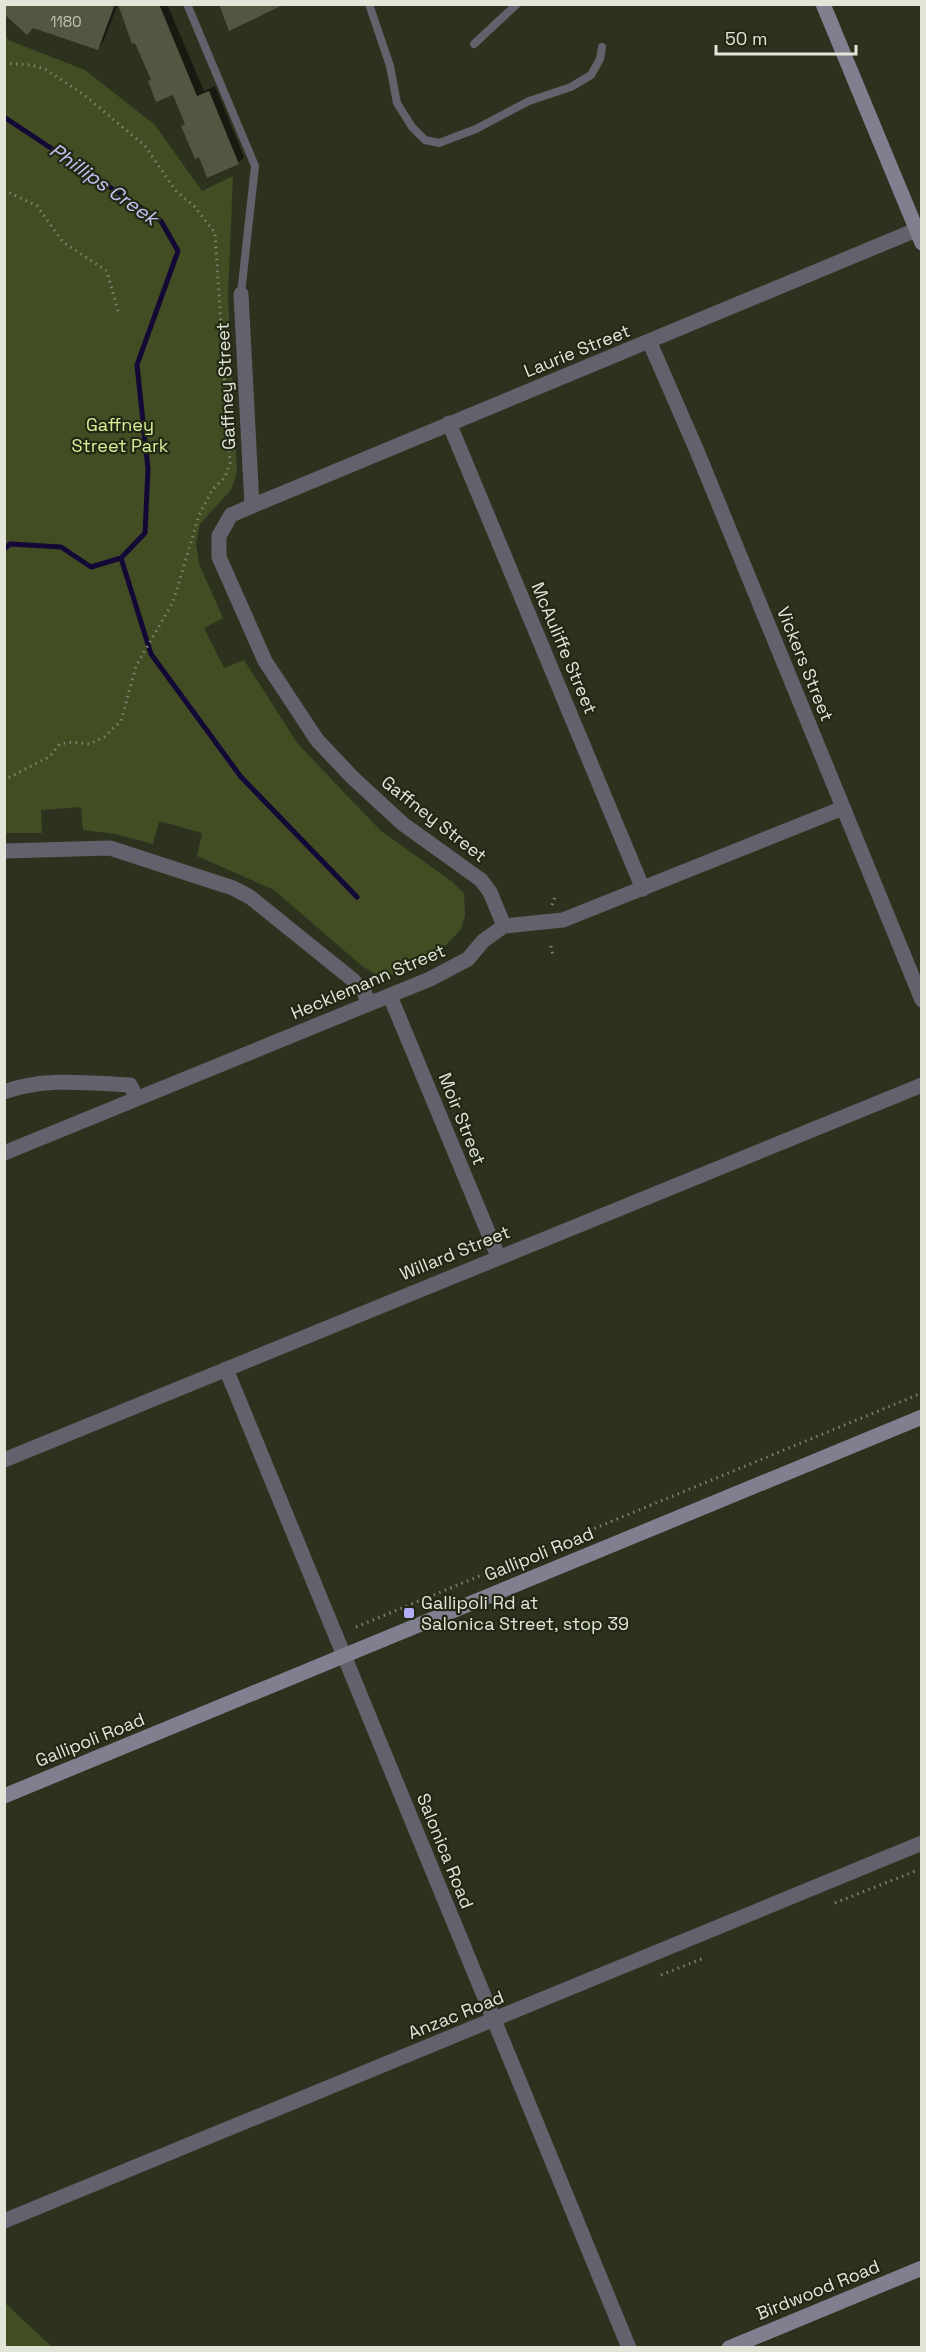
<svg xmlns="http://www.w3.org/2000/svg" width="926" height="2352" font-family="'Space Grotesk',sans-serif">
<rect width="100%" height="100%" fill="#2c321e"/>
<path fill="#424d23" d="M4,32L8,40L85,70L155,125L202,191L233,176L228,296L237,472L231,490L200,524L196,543L199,564L223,618L204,628L224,668L244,660L298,744L380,830L451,881L464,893L465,916L461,929L437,955L409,972L379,976L362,966L274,890L197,856L202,833L159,821L153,844L115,834L83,830L81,807L41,810L42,833H5Z
M5,2303L52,2347H5Z"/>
<path fill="#0007" d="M4,4H118L103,42L97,48Z
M119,4H167L204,91L215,86L244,157L238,163L186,123L174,93L153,79Z"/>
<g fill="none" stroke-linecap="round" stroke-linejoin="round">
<path stroke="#140836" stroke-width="5" d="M4,117L161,221L178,251L137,365L148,469L145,533L121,558L91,567L61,547L10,544L4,549
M121,558L151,654L241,777L357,897"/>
</g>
<path fill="#515741" d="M4,4H115L98,50L33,28L27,35L4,14Z
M118,4H159L197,96L209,91L239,164L207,178L199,157L195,159L181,126L185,124L173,95L156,102L148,81L151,80L135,43L132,44Z
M219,4H285L229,31Z"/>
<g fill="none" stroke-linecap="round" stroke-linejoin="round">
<path stroke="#7d8271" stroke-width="3" stroke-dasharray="1.5 4.5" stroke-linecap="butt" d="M4,63L31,65L45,69L83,94L145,146L176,191L194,206L215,233L230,463L225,477L212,490L199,515L173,602L136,666L121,721L104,737L90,744L72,742L60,744L49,757L4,780
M4,190L37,206L63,242L107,271L119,315
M552,905L555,897
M551,946L553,956
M356,1627L922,1393
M835,1903L918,1870
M661,1975L704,1958"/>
<path stroke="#62626c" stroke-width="8" d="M187,4L255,166L241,294
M369,4L390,66L397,103L412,127L425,140L439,143L476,129L529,101L571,87L591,75L600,59L602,47
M474,44L517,4"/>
<path stroke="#62626c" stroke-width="15" d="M241,294L252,506L231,515L228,520L219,536V557L265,661L317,740L353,778L403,824L481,880L490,892L504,926
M650,343L697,451L922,1000
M449,423L643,889
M252,506L916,230
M4,851L110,848L233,888L250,897L353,980L364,992L369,1004
M390,996L498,1256
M4,1092C45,1077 88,1083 130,1085L137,1098
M4,1153L430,979L468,959L483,941L504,926L563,920L843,808
M226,1369L629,2348
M4,1460L922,1085
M4,2221L922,1843"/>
<path stroke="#7f7f8f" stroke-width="15" d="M823,4L922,243
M4,1796L922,1417
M729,2348L922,2268"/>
</g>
<rect fill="#b2adf9" stroke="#222814" stroke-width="2" x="403" y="1607" width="12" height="12" rx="3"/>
<g text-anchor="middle" stroke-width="4.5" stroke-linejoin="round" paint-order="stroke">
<g font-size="15" fill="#bec2b3">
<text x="66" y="27">1180</text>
</g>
<g font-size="18" fill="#e2e6d9" stroke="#222814">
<text transform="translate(577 351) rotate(-22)" y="6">Laurie Street</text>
<text transform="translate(226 386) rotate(-93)" y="6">Gaffney Street</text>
<text transform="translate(564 648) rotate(67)" y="6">McAuliffe Street</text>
<text transform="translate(805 664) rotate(68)" y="6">Vickers Street</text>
<text transform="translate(434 819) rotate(38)" y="6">Gaffney Street</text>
<text transform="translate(368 982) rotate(-23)" y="6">Hecklemann Street</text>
<text transform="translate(462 1119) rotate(68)" y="6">Moir Street</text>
<text transform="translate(455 1253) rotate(-22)" y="6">Willard Street</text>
<text transform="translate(539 1554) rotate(-22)" y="6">Gallipoli Road</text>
<text transform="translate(90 1740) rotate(-22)" y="6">Gallipoli Road</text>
<text transform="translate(445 1851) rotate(68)" y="6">Salonica Road</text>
<text transform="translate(456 2015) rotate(-22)" y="6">Anzac Road</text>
<text transform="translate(818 2290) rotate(-22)" y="6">Birdwood Road</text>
</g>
<g font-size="18" fill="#d8f099" stroke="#222814">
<text x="120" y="431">Gaffney<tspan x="120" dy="21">Street Park</tspan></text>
</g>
<g font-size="18" fill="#e2e6d9" stroke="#222814" text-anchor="start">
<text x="421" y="1609">Gallipoli Rd at<tspan x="421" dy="21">Salonica Street, stop 39</tspan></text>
</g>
<g font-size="20" font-style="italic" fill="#c3c1f2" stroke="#222814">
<text transform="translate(104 184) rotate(35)" y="7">Phillips Creek</text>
</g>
</g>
<rect width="926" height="2352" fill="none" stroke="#e2e6d9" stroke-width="12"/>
<path d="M716 45v9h140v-9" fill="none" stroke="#e2e6d9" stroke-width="3"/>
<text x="725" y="45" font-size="18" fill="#e2e6d9" stroke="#222814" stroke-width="4.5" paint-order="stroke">50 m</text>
</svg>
